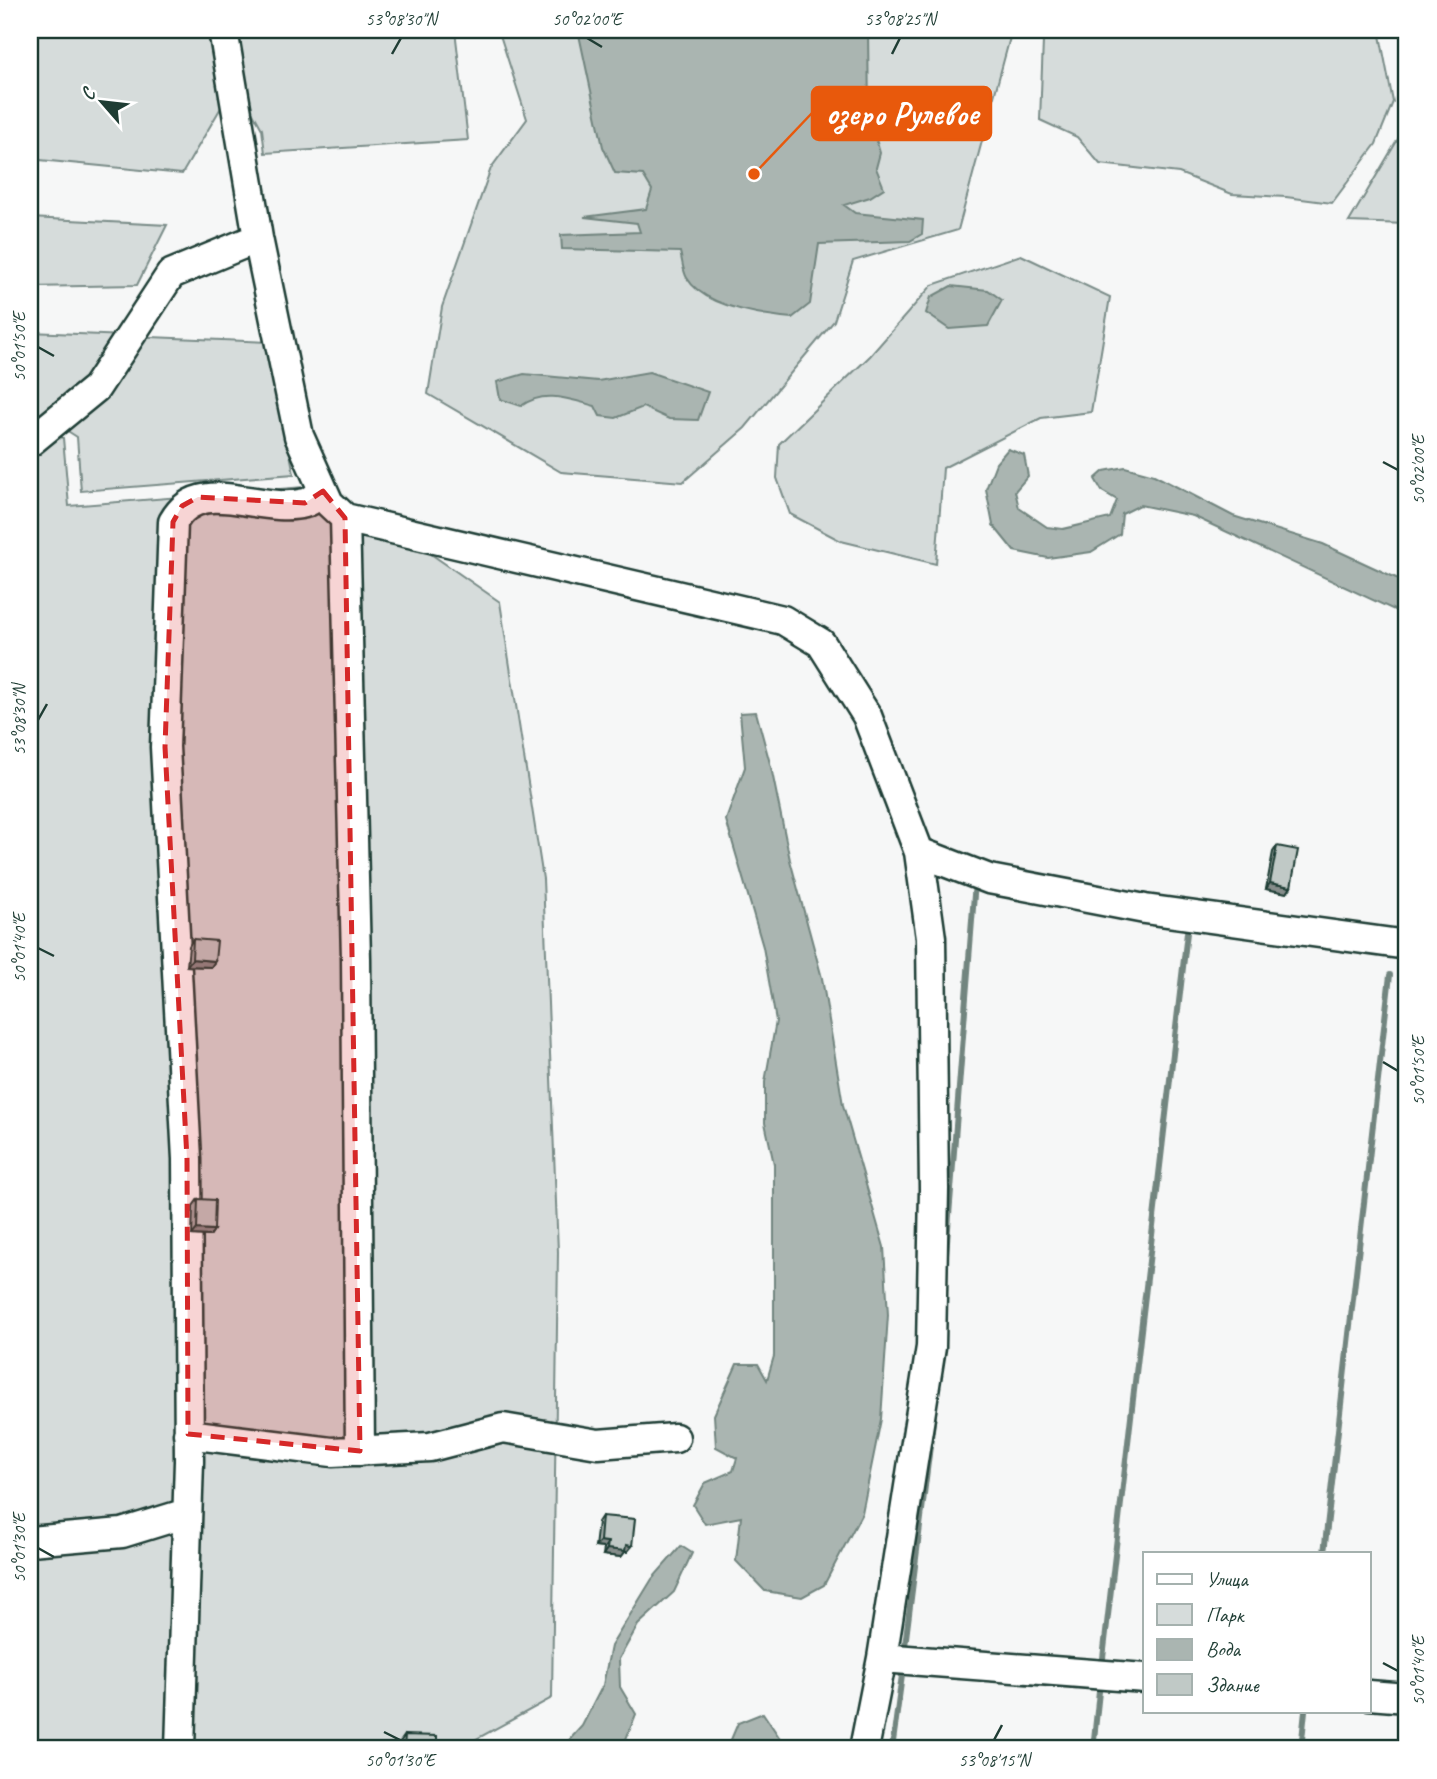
<svg xmlns="http://www.w3.org/2000/svg" width="1437" height="1779" font-family="Caveat,sans-serif">
<rect width="100%" height="100%" fill="#f6f7f7"/>
<filter id="ink" filterUnits="userSpaceOnUse"><feTurbulence type="fractalNoise" baseFrequency=".0143" numOctaves="2"/><feDisplacementMap in="SourceGraphic" scale="14" xChannelSelector="R" yChannelSelector="G"/><feConvolveMatrix kernelMatrix="1 2 1 2 8 2 1 2 1" color-interpolation-filters="sRGB"/></filter>
<g filter="url(#ink)">
<path fill="#d6dcdb" stroke="#7a8c88" stroke-width="2" d="M30,30H455L468,140L265,153L262,129L236,82L182,174L30,159Z
M494,30H1012L958,230L853,261L834,321L745,428L683,482L561,472L428,394L442,307L491,168L527,119L500,35Z
M1056,30H1379L1393,102L1376,144L1332,203L1286,197L1232,194L1179,173L1100,164L1077,137L1040,120L1043,41Z
M1407,124V224L1349,222Z
M30,218L167,225L137,285L30,287Z
M1021,255L1110,297L1091,412L1041,418L943,468L936,564L841,541L790,514L777,478L779,444L870,356L932,285Z
M30,332L268,342L294,474L81,491L77,437L30,407Z
M30,425L63,438L69,506L304,487L332,528L415,543L500,602L543,879L558,1252L552,1698L460,1748L30,1749Z"/>
<path fill="#aab5b1" stroke="#72857f" stroke-width="2" d="M578,30H868L869,115L880,153L876,168L884,188L870,197L844,205L855,213L923,220L922,234L910,241L819,244L810,304L792,318C762,315 704,307 687,278C683,272 682,259 680,252L562,249L561,235L640,232L637,223L584,217L646,209L652,190L643,175L615,173L603,147Z
M951,286L988,290L1002,300L988,326L949,329L926,313L931,297Z
M649,372L708,392L698,420L669,419L643,407L616,418L600,416L595,406C569,399 544,389 521,406L500,399L497,382L524,374L598,381Z
M1008,449L1024,455L1028,476L1015,491L1019,508L1047,527L1063,529L1110,518L1117,500L1102,491L1095,479L1104,471L1125,467L1154,475L1233,516L1323,544L1407,583V616L1193,516L1140,505L1122,514L1120,534L1091,552L1048,558L1014,551L993,525L986,489L996,463Z
M756,712L771,767L790,860L822,978L843,1105L884,1247L888,1315L881,1419L862,1513L824,1585L802,1597L765,1591L736,1561L741,1517L705,1524L693,1505L705,1483L733,1471L737,1458L716,1447L714,1415L737,1364H758L767,1380L774,1356V1164L765,1123V1082L776,1021L763,947L726,820L745,767L740,713Z
M681,1546L692,1553L674,1592L638,1625L619,1659L620,1687L636,1714L622,1749H561L582,1726L603,1685L611,1646L652,1579Z
M763,1713L787,1749H727L738,1723Z"/>
<g fill="none" stroke-linecap="round" stroke-linejoin="round">
<path stroke="#72857f" stroke-width="6" d="M946,1254L975,882
M1324,1553L1390,975
M904,1654L934,1414
M1102,1667L1188,924
M892,1749L903,1668
M1093,1749L1100,1682
M1301,1749L1305,1711"/>
<defs>
<path id="minor" d="M223,30L258,238L299,436L329,503L345,518L783,620L821,643L867,716L919,852L931,938L934,1189L931,1347L882,1658L864,1749
M30,442L96,388L171,274L258,238
M345,518L356,958L360,1451
M919,852L989,879L1145,909L1407,945
M188,1434L332,1452L430,1447L503,1428L598,1444L675,1438
M30,1541L122,1533L187,1513
M882,1658L1145,1678
M1369,1695L1407,1698
M180,1749L189,1461L187,1159L165,747L173,522C200,473 260,515 305,503C311,502 318,495 323,491"/>
</defs>
<use href="#minor" stroke="#1f3d34" stroke-width="33"/>
<use href="#minor" stroke="#fff" stroke-width="28"/>
</g>
<path fill="#a5adaa" stroke="#1f3d34" stroke-width="2" d="M1277,846L1291,887L1287,893L1266,889L1273,852Z
M193,939L215,961L211,967L187,966L189,946Z
M198,1199L214,1230L210,1236L192,1235L193,1206Z
M602,1516L632,1546L627,1552H625L621,1557L603,1555L604,1548L595,1547L598,1522Z
M405,1735L437,1749H400V1742Z"/>
<path fill="#868d8b" stroke="#1f3d34" stroke-width="2" d="M1270,883L1291,887L1287,893L1266,889Z
M192,959L215,961L211,967L187,966Z
M197,1229L214,1230L210,1236L192,1235Z
M600,1541L608,1542L604,1548L595,1547Z
M626,1545L632,1546L627,1552H625L621,1557L603,1555L607,1549Z"/>
<path fill="#c0c9c6" stroke="#1f3d34" stroke-width="2" d="M1277,846L1298,850L1291,887L1270,883Z
M193,939L217,941L215,961L192,959Z
M198,1199L215,1200L214,1230L197,1229Z
M602,1516L635,1519L632,1546L626,1545L625,1551L607,1549L608,1542L600,1541Z
M405,1735L437,1736V1749H404Z"/>
</g>
<path fill="#d62828" fill-opacity="0.2" stroke="#d62828" stroke-width="5" stroke-dasharray="14 9" stroke-linejoin="round" d="M323,491L345,518L360,1451L188,1434L187,1159L165,747L173,522L182,506L198,497L305,503Z"/>
<path fill="none" stroke="#1f3d34" stroke-width="2.5" d="M587,38L602,47M392,54L401,38M892,54L900,38M38,347L54,356M1383,462L1398,470M38,720L47,704M38,948L54,956M1383,1062L1398,1071M38,1548L54,1557M1383,1663L1398,1671M384,1732L400,1740M994,1740L1002,1725"/>
<path fill="none" stroke="#e8590c" stroke-width="2.5" d="M754 174L812 113"/>
<circle fill="#e8590c" stroke="#fff" stroke-width="2.5" cx="754" cy="174" r="7"/>
<rect fill="#e8590c" stroke="#e8590c" stroke-width="2.5" x="812" y="87" width="179" height="53" rx="7"/>
<g font-size="32" text-anchor="middle" font-weight="bold" fill="#fff">
<text x="902" y="124">озеро Рулевое</text>
</g>
<rect width="1437" height="1779" fill="none" stroke="#fff" stroke-width="77"/>
<rect x="1143" y="1552" width="228" height="161" fill="#ffffff" stroke="#a5b1ae" stroke-width="2"/>
<rect x="1157" y="1574" width="35" height="10" fill="#ffffff" stroke="#a5b1ae" stroke-width="2"/>
<text x="1206" y="1586" font-size="21" fill="#1f3d34">Улица</text>
<rect x="1157" y="1604" width="35" height="21" fill="#d6dcdb" stroke="#a5b1ae" stroke-width="2"/>
<text x="1206" y="1622" font-size="21" fill="#1f3d34">Парк</text>
<rect x="1157" y="1639" width="35" height="21" fill="#aab5b1" stroke="#a5b1ae" stroke-width="2"/>
<text x="1206" y="1656" font-size="21" fill="#1f3d34">Вода</text>
<rect x="1157" y="1674" width="35" height="21" fill="#c0c9c6" stroke="#a5b1ae" stroke-width="2"/>
<text x="1206" y="1692" font-size="21" fill="#1f3d34">Здание</text>
<g transform="translate(102 102) rotate(298)" stroke="#ffffff" stroke-width="5" paint-order="stroke">
<path d="M0-5L12 26L0 18L-12 26Z" fill="#1f3d34"/>
<text y="-10" font-size="19" font-weight="bold" text-anchor="middle" fill="#1f3d34">С</text>
</g>
<rect x="38" y="38" width="1360" height="1702" fill="none" stroke="#1f3d34" stroke-width="2.5"/>
<g font-size="18" text-anchor="middle" fill="#1f3d34">
<text x="401" y="25">53°08'30"N</text>
<text x="587" y="25">50°02'00"E</text>
<text x="900" y="25">53°08'25"N</text>
<text transform="translate(19 347) rotate(-90)" y="6">50°01'50"E</text>
<text transform="translate(1418 470) rotate(-90)" y="6">50°02'00"E</text>
<text transform="translate(19 720) rotate(-90)" y="6">53°08'30"N</text>
<text transform="translate(19 948) rotate(-90)" y="6">50°01'40"E</text>
<text transform="translate(1418 1071) rotate(-90)" y="6">50°01'50"E</text>
<text transform="translate(19 1548) rotate(-90)" y="6">50°01'30"E</text>
<text transform="translate(1418 1671) rotate(-90)" y="6">50°01'40"E</text>
<text x="400" y="1766">50°01'30"E</text>
<text x="994" y="1766">53°08'15"N</text>
</g>
</svg>
